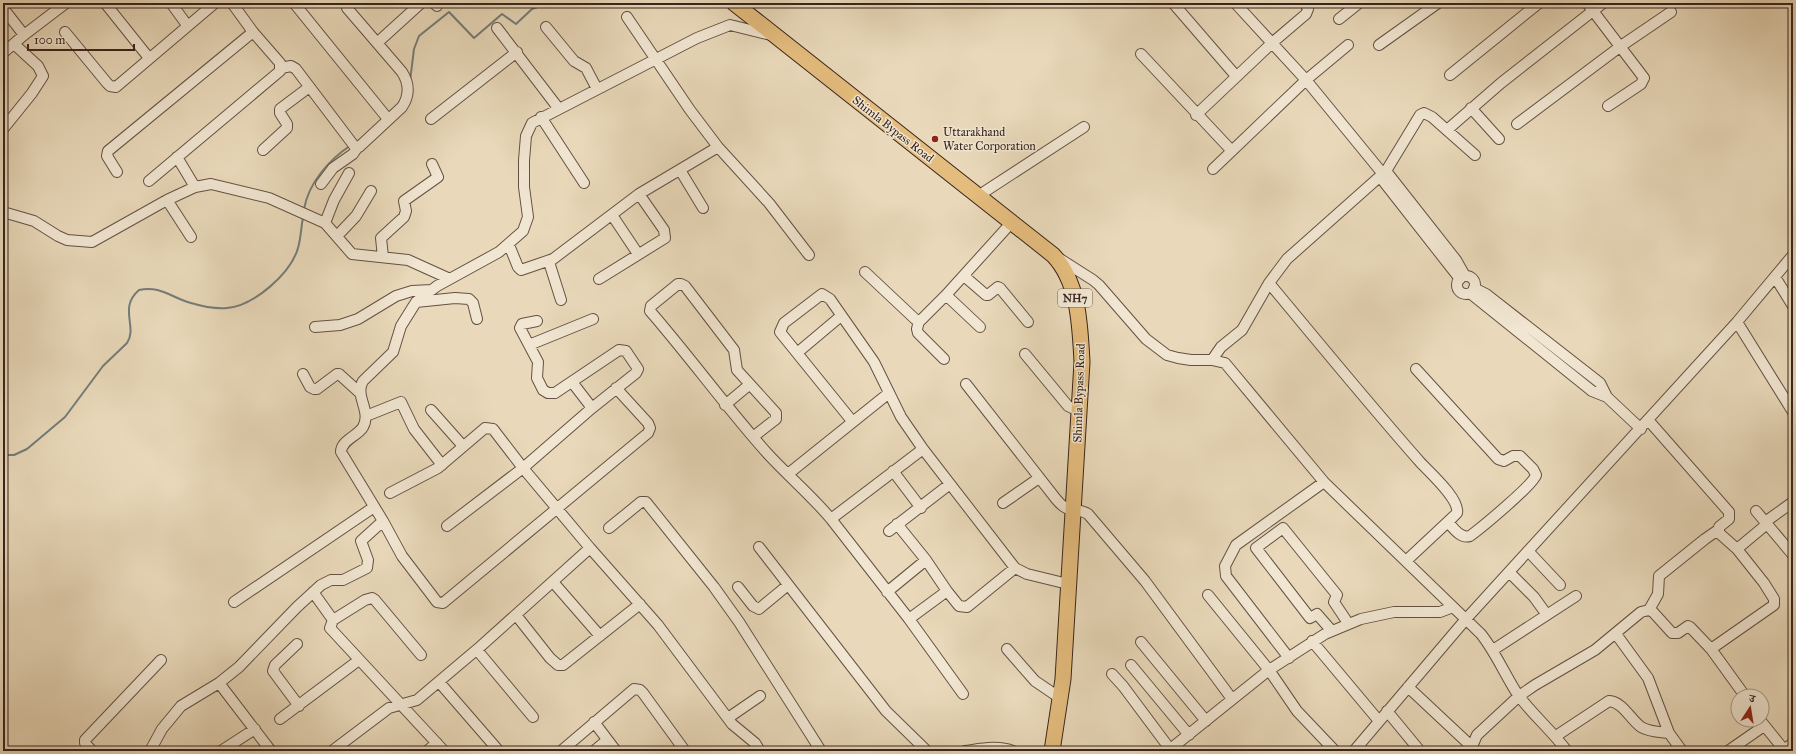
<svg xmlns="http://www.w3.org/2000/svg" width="1796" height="754" font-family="'IM FELL Great Primer','Noto Serif Devanagari',serif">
<rect width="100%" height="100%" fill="#e9d9ba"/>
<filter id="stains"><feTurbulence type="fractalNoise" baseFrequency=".005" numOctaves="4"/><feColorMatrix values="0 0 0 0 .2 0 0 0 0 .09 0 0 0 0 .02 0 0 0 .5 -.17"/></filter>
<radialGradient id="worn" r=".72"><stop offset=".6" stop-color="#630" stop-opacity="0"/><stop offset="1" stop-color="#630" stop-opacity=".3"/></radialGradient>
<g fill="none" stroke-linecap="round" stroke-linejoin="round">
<path stroke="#737d7b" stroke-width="2" d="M410,81L414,49L419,36L449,12L474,38L502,14L516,24L532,9L549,3
M304,209C309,182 329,160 351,145
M3,455H14L27,449L65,417L103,366L127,343C138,327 118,308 139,290C160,285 172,298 191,303C201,306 216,309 227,308C254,306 291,273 298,248C301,238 301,227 303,218"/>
<defs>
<path id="minor" d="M105,3L149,58
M171,3L187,25
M294,3L388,119
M434,3L437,6
M1173,3L1236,76
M1587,3L1644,78L1641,84L1608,106
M1237,5L1306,80L1383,174
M3,8L24,35
M627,17L690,110L718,147L769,203L809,255
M1339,19L1359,3
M546,27L574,61L586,68L597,89
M497,28L559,109
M65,32L107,83L110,86L116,87L215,3
M377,43L421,3
M1379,45L1438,3
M3,53L24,35L66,3
M1141,54L1231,150
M281,68L291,66L296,69L355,147H359L402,107C410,95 409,83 402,72L347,8
M1450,75L1539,3
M1471,108L1499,139
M1196,115L1272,43L1306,14L1308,9L1305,3
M541,117L584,183
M431,119L517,52
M1517,124L1621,46L1671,12
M3,129L32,93L43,76L38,66L14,44
M1447,130L1501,83L1603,3
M263,150L287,128V124L280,113V109L308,88
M177,157L195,187
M1213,169L1306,80L1348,45
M680,170L703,208
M1386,171L1456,260L1465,276
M117,172L107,156L108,151L253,32
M1380,177L1460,279
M149,181L280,71V63L253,32L232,3
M321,184L333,168L353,154L357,148
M978,196L1084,127
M167,200L191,237
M3,212L34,221L58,236L67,240L92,242L167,200L195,187L211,184L269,198L325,223L352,254L408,260L450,279
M612,215L638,254
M325,223L334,200L349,173
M337,236L356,216L371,191
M509,245L518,267L521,270L553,259L639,194L718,147
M383,257L381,238L404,217L406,211L404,201L438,177L432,164
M1060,259L1093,280L1099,285L1146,339L1167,355L1178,358L1191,360H1212L1225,363L1324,482L1481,634C1496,653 1505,675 1518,695C1533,715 1552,731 1567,751
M549,262L561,300
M865,272L915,319L920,321L946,295L1012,222
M964,276L986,295H988L998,287L1000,288L1028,322
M1457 285a9 9 0 1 1 18 0a9 9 0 1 1-18 0Z
M1775,277L1793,306
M599,279L665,238L664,230L639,194
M1269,283C1319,343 1368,403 1420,462C1429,472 1460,499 1457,513L1453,517L1406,561
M1474,288L1486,294L1600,383L1607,397L1641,429
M1470,293L1592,391L1607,397
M946,295L980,327
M416,302L455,298L469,299L473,303L477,319
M537,321L522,324L520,328L538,362L537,378L543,390L548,393H555L619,350L626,351L638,369L636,373L592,408L523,468L590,548
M919,321L917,329L918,333L944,359
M1737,322L1793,412
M315,327L340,325L358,319L396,296L412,291L432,290
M529,345L593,319
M797,353L841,316
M1025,354L1068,406L1080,412
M1212,360L1221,347L1242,330L1269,283L1287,259L1386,171L1420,115L1424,113L1432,117L1475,155
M1416,369L1498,459L1504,461L1513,456H1520L1533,469L1536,475C1533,485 1481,528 1470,536C1461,539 1454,529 1448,522
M303,374L310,387L314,389H317L337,374H339L360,393
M572,382L592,408
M966,384L1056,499C1060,504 1066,509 1072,510C1079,511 1082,510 1088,514L1145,581L1232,699
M725,405L749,385
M431,410L463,446
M366,416L401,402L414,429L442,465
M852,421L780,332L784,323L822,294L830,299L874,362L901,417L923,449L1015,568L1027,574L1068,584
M753,437L776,419V413L737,370L734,350L685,286L681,284H678L651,306L650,311C690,357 726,407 767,453C787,475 811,495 831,519L909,619L963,694
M893,471L921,508
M788,474L889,393
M390,493L438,468L485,428L493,429L523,468L447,526
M1003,503L1039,478
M1756,511L1793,555
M831,519L923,449
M383,521L402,556L437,602L443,603L648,433L650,428L648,423L616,388
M1765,522L1793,502
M897,524L926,560
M609,528L641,502H646L714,587L739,622L821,751
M889,531L950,484
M759,547L886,711L927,751
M1737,549L1767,524
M1529,552L1560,585
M1509,572L1534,597L1547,615
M553,582L600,636
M738,587L753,606L759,609L788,585
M947,591L959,606L967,607L1015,568
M313,592L333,620
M887,592L926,560L947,591L909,619
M1208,595L1269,670L1297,711L1335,751
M234,602L374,507
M1649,610L1658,594L1659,576L1705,539L1718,530
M516,615L550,658L558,665H563L640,604
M1331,630L1317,614L1310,618L1256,548L1283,528L1337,595L1334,602L1348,623
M1616,634L1648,678L1669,733L1682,751
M1312,641L1379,721
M1141,642L1206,721
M297,644L275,665L273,671L299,706
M1007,649L1035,681L1060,698
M1711,649L1745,696
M477,650L533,717
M1493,650L1576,596
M421,655L375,600L372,598L365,600L333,620L330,628L444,751
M1289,658L1226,576L1225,566L1236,545L1324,482
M1131,665L1189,735
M1112,674L1123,686L1170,749
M439,682L498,750
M219,683L271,751
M1408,687L1471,746
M1387,711L1420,751
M728,718L760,696
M280,719L359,660
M1760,720L1785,751
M594,722L616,751
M1556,736L1609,701C1623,702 1630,719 1641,727C1649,732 1660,732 1669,733
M1784,750L1793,743
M92,751L85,743V740L161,660
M150,751L162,729L181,706L219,683L239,667L297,607L321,585L331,580H343L367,568L368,560L361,541L383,521L341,452C341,440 358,436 363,427C372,411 354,396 363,381L393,352L401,326L416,302L437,286L499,252L523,231L528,217L524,187V160L526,136L532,123L697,38L730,25L771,35
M221,751L255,729
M332,751L389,708L417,700L481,646L590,548L658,625L732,724L755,743L760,751
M427,751L437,743
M561,751L634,689L640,690L643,693L685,751
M594,751L607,740
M965,751C980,749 998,745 1013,751
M1168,751L1269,670L1325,634L1361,619L1394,612H1440L1453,607
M1354,751L1466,619L1737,322L1793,255
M1470,751L1477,735L1519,696L1535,685L1595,650L1641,612L1649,610L1653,612L1672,633H1678L1688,626L1690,627L1711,649L1774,605V599L1764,583L1737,549L1719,533V527L1729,519V512L1649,421
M1728,751L1764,726"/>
<path id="highway" d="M734,3L1053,255C1079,282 1080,326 1082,362L1063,679L1052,751"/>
</defs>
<use href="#minor" stroke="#645144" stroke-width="12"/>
<use href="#highway" stroke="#37241d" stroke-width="17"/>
<use href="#minor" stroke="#f1e6d2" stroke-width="10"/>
<use href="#highway" stroke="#e4bc7d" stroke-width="15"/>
</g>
<circle fill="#8f2418" stroke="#f1e6d2" stroke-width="1.5" cx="935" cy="139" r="4"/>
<g text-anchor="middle" stroke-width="3" stroke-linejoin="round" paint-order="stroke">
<rect fill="#f1e6d2" stroke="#6f5e53" stroke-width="1" x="1058" y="289" width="34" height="18" rx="3"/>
<g font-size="11" font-weight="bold" fill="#37241d">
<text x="1075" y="302">NH7</text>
</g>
<g font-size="12" fill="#37241d" stroke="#f1e6d2">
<text transform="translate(893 129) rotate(38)" y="4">Shimla Bypass Road</text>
<text transform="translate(1079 393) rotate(-88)" y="4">Shimla Bypass Road</text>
</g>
<g font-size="12" fill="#37241d" stroke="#f1e6d2" text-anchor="start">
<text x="943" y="136">Uttarakhand<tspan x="943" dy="14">Water Corporation</tspan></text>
</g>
</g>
<rect width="1796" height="754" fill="none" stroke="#e9d9ba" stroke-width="16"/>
<rect x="4" y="4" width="1788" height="746" fill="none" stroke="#37241d" stroke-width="2"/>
<rect x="8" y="8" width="1780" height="738" fill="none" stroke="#37241d"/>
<g transform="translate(1750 708) rotate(12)"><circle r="19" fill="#f1e6d2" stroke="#a7988a"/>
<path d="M0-3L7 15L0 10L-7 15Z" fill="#8f2418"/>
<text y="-6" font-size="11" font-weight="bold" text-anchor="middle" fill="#37241d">उ</text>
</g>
<path d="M28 44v6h106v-6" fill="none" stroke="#37241d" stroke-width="2"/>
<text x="34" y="44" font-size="12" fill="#37241d" stroke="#f1e6d2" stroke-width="3" paint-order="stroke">100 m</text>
<rect width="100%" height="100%" filter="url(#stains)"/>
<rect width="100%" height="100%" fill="url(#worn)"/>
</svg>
